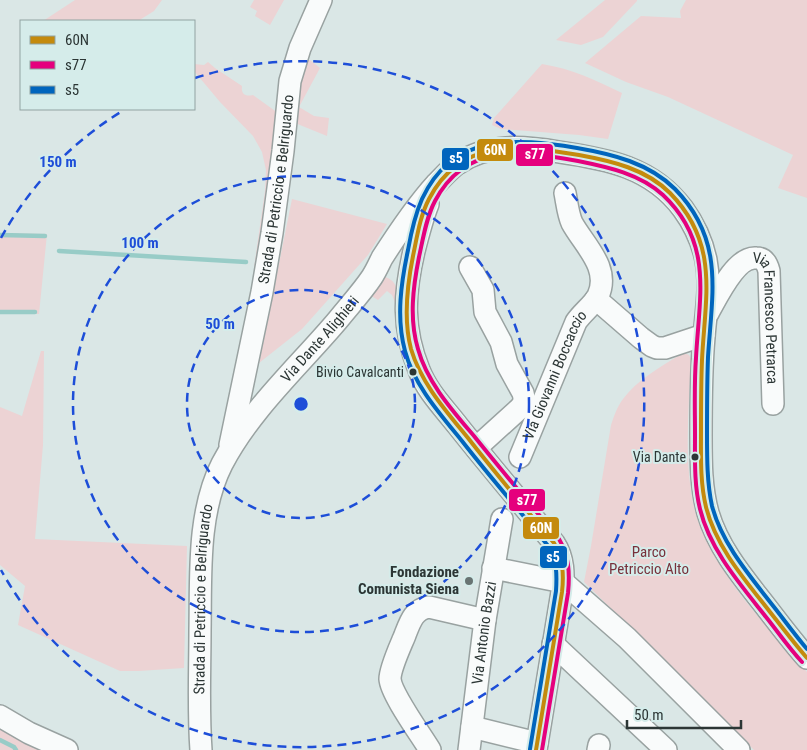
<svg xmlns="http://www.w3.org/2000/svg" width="807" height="750" font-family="'Roboto Condensed',sans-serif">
<rect width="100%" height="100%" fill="#dae7e6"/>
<path fill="#ecd3d4" d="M75,0H162L154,11L138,21H43Z
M254,0H284L270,25L255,16L257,11L250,7Z
M605,0H637V1L603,37L581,45L556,40Z
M686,0H807V198L778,188L793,155L668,97L626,82L585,63L641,16L681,18L680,11Z
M306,60H310L320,68L299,107L314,116L329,118L327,136L295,123L304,63Z
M208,62L215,68L242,86C241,94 245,97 253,95L278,113L276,142L254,277V268L265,191L266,170L262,152L253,136L220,102L194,71V64L204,65Z
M542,64C573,69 595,80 622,93L608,139L579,135L501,129L492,125L494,118Z
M292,199L387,224L368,255L302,329L259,363Z
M0,233L47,234L39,314H0Z
M385,277C401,282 397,297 398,310L392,295L387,291L378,300L368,294L379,280Z
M41,351H44L43,445L35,539L187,546L184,668L139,671H120L18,625L25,586L0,565V407L22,416Z
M684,353L689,355L691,359C689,408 683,463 695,511C710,568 768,628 807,672V750H754C699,693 641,638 584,582L591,546L611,425C614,416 617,407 623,399C637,380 660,367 680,355Z
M0,728L43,750H0Z"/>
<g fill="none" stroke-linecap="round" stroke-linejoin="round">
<path stroke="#98ccc7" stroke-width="4.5" d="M0,235L45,236
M59,251L246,262
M0,312H35
M0,740L14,747L16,750"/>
<defs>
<g id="minor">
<path d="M428,204C422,219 418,235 414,251C404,294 402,328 419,370C427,391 444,408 458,426C489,465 522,504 554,543C564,558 564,575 562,592L536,750"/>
<path d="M470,267L483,290L485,312L501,342L507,364L523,393C525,400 524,404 519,409L476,448"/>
<path d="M596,299L641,338L652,346L657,348H665L704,335"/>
<path id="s1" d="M708,313C717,297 736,256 756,258C764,258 767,263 769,271L773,404"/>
<path id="s2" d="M230,445L262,292L272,233L283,151L290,81L300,48L321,0"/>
<path id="s3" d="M520,457L576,322C582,313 593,305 598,296C611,268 584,245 572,223C568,214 567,203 565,193"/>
<path d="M493,568L563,582L627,638L739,750"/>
<path d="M553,644L666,750"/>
<path d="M0,716L29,733L67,750"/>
<path d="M472,727L537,743"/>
<path id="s4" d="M201,750C198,710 200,670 200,630C201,576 197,513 222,464C251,409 298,367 337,321C349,306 362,292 372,277C376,271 379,264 382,258C398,233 417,205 436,184C443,177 449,170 457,164C488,143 523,146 559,152C607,159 652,167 683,209C694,224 702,241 706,260C711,285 706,311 704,337C701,370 701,403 701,436C701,462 701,488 708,513C718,547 741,575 763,603C777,621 791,640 807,658"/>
<path d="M430,750C421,735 391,694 390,679C390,668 401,645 405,635C410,622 414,609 429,607L485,620"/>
<path id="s5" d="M469,750L485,620L502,519"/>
<path d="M598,750L599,745"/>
</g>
</defs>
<use href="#minor" stroke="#99a2a1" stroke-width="24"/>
<use href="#minor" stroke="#f9fbfb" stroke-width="21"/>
<defs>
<path id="bus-1" d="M536,750L562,592C564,574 563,559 554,543C525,508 496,474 468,438C446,411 421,383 411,349C403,319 407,286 413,256C417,237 420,216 429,199C461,137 521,145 579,155C612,161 646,169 670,193C720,244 705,297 702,360C701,383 701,407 701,431C701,456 700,482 706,507C716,547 745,580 770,612C782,627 794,643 807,658"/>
<path id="bus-2" d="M542,750L568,593C570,573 569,556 559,539C531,505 502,471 474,436C452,410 427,382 418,349C409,319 413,287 419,257C423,239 426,218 435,201C466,142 522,151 578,161C608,167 640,174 663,195C714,243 699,297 696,358C694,383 695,409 695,434C695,459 694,485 700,509C710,550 740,584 766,617C778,632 789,648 802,662"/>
<path id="bus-3" d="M530,749L556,591C557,575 557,561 549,547C520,511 490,477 462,441C440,414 414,385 405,351C396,318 401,283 408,250C411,233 415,215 422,199C453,132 516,138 577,148C612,154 649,163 675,189C725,240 712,293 708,357C707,383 707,409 707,434C707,458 707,483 712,506C722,544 750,576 774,607C785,621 795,635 807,649"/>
</defs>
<use href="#bus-1" stroke="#d5ecea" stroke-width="8"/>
<use href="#bus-2" stroke="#d5ecea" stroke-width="8"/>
<use href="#bus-3" stroke="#d5ecea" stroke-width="8"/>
<use href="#bus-1" stroke="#c48a0d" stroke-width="4"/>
<use href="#bus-2" stroke="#e5007d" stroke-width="4"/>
<use href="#bus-3" stroke="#0065bd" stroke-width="4"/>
</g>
<g fill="none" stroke="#1d4ed8" stroke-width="2.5" stroke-dasharray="9 6">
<circle cx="301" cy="404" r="114"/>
<circle cx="301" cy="404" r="228"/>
<path d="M1 238A343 343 0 0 1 124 110M195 78A343 343 0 1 1 1 570"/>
</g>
<g fill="#2c3635" stroke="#d5ecea" stroke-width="2">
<circle cx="413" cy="372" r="4.5"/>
<circle cx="695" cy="457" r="4.5"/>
</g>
<circle fill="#697473" stroke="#d5ecea" stroke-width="2" cx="469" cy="581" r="5"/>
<g text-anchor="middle" stroke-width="4" stroke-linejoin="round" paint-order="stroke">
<g font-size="14" fill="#2c3635" stroke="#d5ecea" text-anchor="end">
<text x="404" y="377">Bivio Cavalcanti</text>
<text x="686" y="462">Via Dante</text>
</g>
<g font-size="15" fill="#2c3635" stroke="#d5ecea">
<text dy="5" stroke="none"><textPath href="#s2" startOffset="260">Strada di Petriccio e Belriguardo</textPath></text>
<text dy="5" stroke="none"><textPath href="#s1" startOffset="141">Via Francesco Petrarca</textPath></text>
<text dy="5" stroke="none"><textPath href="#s4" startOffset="448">Via Dante Alighieri</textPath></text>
<text dy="5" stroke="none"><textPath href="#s3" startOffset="89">Via Giovanni Boccaccio</textPath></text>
<text dy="5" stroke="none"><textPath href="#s4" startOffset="151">Strada di Petriccio e Belriguardo</textPath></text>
<text dy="5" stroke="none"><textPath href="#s5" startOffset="118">Via Antonio Bazzi</textPath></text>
</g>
<g font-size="15" fill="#78313b" stroke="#d5ecea">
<text x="649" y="557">Parco<tspan x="649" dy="17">Petriccio Alto</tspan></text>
</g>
<g font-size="15" font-weight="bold" fill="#2c3635" stroke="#d5ecea" text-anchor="end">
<text x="459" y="577">Fondazione<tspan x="459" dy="17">Comunista Siena</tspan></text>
</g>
</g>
<circle cx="301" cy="404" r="8" fill="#1d4ed8" stroke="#d5ecea" stroke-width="2.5"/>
<g font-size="15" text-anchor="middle" font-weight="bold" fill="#1d4ed8" stroke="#d5ecea" stroke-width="4" stroke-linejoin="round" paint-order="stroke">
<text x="58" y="167">150 m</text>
<text x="140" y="248">100 m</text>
<text x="220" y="329">50 m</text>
</g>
<g stroke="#d5ecea" stroke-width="2">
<rect x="476" y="138" width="38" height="24" rx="5" fill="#c48a0d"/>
<rect x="515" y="143" width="39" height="24" rx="5" fill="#e5007d"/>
<rect x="441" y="147" width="29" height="24" rx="5" fill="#0065bd"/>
<rect x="508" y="488" width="38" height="24" rx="5" fill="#e5007d"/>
<rect x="522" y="516" width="38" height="24" rx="5" fill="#c48a0d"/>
<rect x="539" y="545" width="29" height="24" rx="5" fill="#0065bd"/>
</g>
<g font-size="14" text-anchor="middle" font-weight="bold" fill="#fff">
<text x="495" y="155">60N</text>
<text x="535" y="159">s77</text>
<text x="456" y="163">s5</text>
<text x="527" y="505">s77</text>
<text x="541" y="533">60N</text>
<text x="553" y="562">s5</text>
</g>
<rect x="20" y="20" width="175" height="90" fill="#d5ecea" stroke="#91a3a2"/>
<rect x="30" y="36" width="25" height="8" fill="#c48a0d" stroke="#91a3a2"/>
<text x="65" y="45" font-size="15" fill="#2c3635">60N</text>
<rect x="30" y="61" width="25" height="8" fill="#e5007d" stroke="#91a3a2"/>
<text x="65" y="70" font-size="15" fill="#2c3635">s77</text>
<rect x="30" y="86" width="25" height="8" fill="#0065bd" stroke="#91a3a2"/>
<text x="65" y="95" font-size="15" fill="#2c3635">s5</text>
<path d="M627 720v8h114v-8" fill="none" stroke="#2c3635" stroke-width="2.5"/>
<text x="634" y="720" font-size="15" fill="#2c3635" stroke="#d5ecea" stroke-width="4" paint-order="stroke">50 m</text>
</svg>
